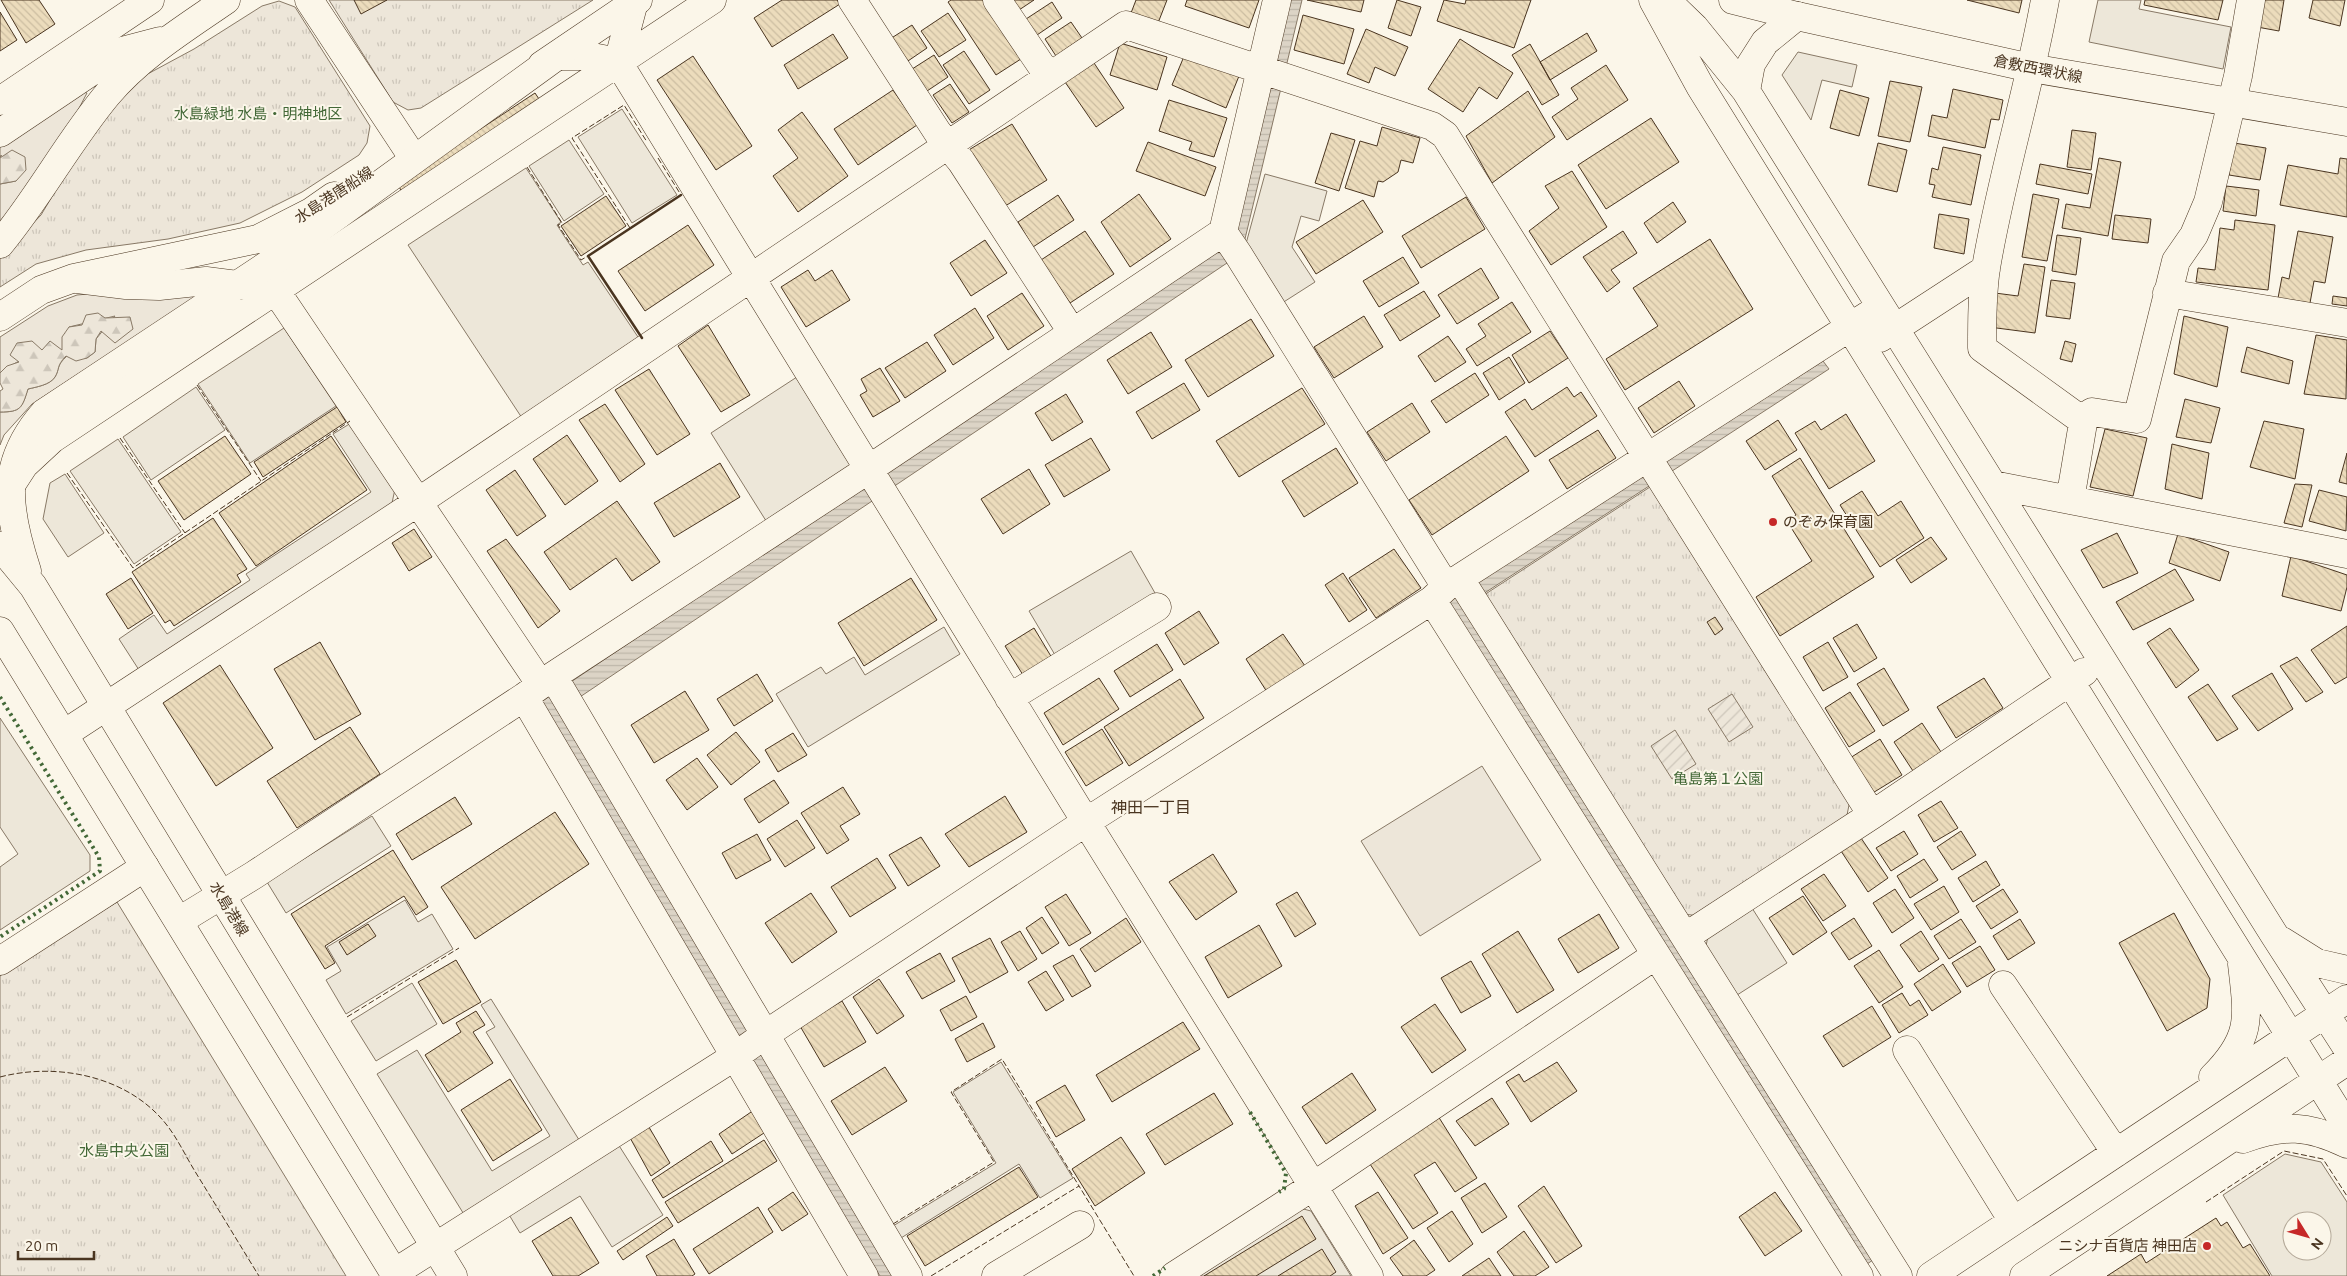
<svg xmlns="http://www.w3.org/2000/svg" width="2347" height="1276" font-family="Ubuntu,'Noto Sans JP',sans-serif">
<defs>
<pattern id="forest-firs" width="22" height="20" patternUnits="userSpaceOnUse" patternTransform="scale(1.25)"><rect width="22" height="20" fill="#ede6d9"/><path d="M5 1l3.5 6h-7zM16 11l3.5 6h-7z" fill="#cdc6ba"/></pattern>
<pattern id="park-tufts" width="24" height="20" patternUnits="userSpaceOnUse" patternTransform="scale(1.25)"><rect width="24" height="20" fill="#ede6d9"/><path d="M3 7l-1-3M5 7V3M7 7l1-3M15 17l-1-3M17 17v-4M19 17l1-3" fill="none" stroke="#cdc6ba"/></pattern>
<pattern id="garden-furrows" width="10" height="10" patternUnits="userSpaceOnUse" patternTransform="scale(1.25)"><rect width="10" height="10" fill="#ede6d9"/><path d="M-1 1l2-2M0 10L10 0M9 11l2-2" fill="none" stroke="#cdc6ba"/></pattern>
<pattern id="water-rules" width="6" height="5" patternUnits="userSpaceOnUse" patternTransform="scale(1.25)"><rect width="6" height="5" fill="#dcd4c6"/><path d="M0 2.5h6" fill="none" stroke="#beb7aa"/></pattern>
<pattern id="building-back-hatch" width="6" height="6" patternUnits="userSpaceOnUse" patternTransform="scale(1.25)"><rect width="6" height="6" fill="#ecdcbc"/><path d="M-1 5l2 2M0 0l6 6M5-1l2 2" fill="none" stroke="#ccbda1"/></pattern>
</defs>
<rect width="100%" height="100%" fill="#fbf6e9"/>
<path fill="#ede6d9" stroke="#887966" d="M80,91L87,93L67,131L0,228V184L16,181L1,155L0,158V145Z
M110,292H204L32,404L4,435L0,445V412C21,412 22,408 28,389C36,387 50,385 55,377C60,368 56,366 67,356L87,358L95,352L96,339L115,316L69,327L62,350C56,350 48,349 42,350C35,352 5,368 0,373V337L48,306L77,295Z
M1482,766L1541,860L1420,936L1361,841Z"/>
<path fill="url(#forest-firs)" stroke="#887966" d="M12,150L25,157L26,170L16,181L0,184V158Z
M98,313L105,318L130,317L133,329L115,343L101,331L96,339L95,352L87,358L76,361L66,356C56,366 60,369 55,377C50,385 36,387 28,389C22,408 21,412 0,412V391L3,389L0,383V373L7,366L19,362L10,355L17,343L32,341L42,350L50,341L62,350V337L69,327L82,325L86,315Z"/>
<path fill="url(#park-tufts)" stroke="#887966" d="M329,0H593L421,108L408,110L393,102Z
M279,1L295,7L370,126L367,143L359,155L302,192L240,223L168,239L86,250L36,264L0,287V258L41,215L99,118L129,84L194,49L262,6Z
M1650,487L1850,800L1846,820L1700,916L1683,914L1484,595Z
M117,902L346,1276H0V976L18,962Z"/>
<path fill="url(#garden-furrows)" stroke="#887966" d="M1732,694L1753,727L1729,742L1708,709Z
M1675,730L1696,764L1672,779L1651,746Z"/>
<path fill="#ede7d9" stroke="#887966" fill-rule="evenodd" d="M2098,0H2141L2139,9L2231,27L2223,69L2089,42Z
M1798,52L1857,65L1852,87L1822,80L1811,120L1782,75Z
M622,109L677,195L632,223L578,137Z
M569,140L604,194L564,221L529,166Z
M526,168L561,222L557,225L583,265L588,262L640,340L522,418L408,245Z
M1265,174L1327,191L1319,221L1301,216L1292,247L1315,282L1279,305L1244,251Z
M284,328L336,406L250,463L198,384Z
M800,375L855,468L768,524L711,433Z
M196,387L225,430L151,480L123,437Z
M351,423L395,489L392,503L139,670L119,639L154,615L167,634L250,580L246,574L371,492L333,434Z
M118,439L181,532L134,564L70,471Z
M65,474L104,533L68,557L43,519L50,483Z
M1131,551L1159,600L1058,660L1029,611Z
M944,627L960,654L808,747L776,694L821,667L826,674L854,657L865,675Z
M0,718L90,855V871L0,930V867L18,854L0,827Z
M372,816L391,846L286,913L267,882Z
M405,900L418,922L432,914L453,949L346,1014L326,980L341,971L327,947Z
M1752,908L1787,963L1734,997L1705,951L1708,936Z
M412,983L437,1024L376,1061L351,1021Z
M491,999L581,1143L465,1216L377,1074L417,1050L492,1171L550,1136L486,1032L495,1027L481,1005Z
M1001,1062L1073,1178L1040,1198L1019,1164L901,1238L893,1226L996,1163L953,1092Z
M618,1144L663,1215L612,1247L580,1196L520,1233L508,1213Z
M2285,1154L2321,1162L2347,1202V1276H2272L2223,1195ZM2292,1221H2322V1251H2292Z
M1296,1207L1311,1211L1351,1276H1192Z"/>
<path fill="url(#water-rules)" stroke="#887966" d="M1288,0H1302L1244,243L1227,263L562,709L896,1276H880L744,1050L541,702L1217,249Z
M1823,361L1829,369L1483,594L1876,1258L1864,1266L1446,602Z"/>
<path fill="url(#building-back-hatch)" stroke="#4a3520" d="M1,0H39L55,24L26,43Z
M354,0H387L361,14Z
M782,0H837L840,4L772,47L754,18Z
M951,0H986L1024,57L996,75L948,2Z
M1013,0H1034L1019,10Z
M1136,0H1167L1158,23L1131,13Z
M1187,0H1259L1249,28L1185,6Z
M1307,0H1364L1361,12Z
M1397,0L1421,7L1411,36L1388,28Z
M1444,0L1465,4L1466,0H1531L1514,48L1437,21Z
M1967,0H2022L2019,13Z
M2145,0H2223L2218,20L2144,5Z
M2263,0H2284L2279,31L2257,27Z
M2313,0H2345L2340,26L2309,18Z
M1052,2L1062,18L1037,35L1026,19Z
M0,12L17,40L0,51Z
M948,13L966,40L939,57L921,31Z
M1303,15L1354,29L1344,64L1294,50Z
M1071,22L1082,38L1056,56L1045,39Z
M912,25L927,48L905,63L890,39Z
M1366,29L1408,47L1395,76L1375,67L1369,83L1347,74Z
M1587,33L1597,51L1550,80L1540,62Z
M833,34L848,58L798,89L784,65Z
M1460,39L1513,73L1497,99L1479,87L1463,112L1428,89Z
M1120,43L1167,57L1157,90L1110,75Z
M1530,44L1559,95L1542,105L1512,55Z
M964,51L990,90L969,104L943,65Z
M1185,54L1239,76L1226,108L1172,85Z
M934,55L948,77L924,93L909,71Z
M693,56L752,146L716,170L657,80Z
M1094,63L1124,108L1096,127L1065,82Z
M1606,65L1628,100L1567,140L1552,117L1578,99L1571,88Z
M1890,81L1922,87L1910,142L1878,136Z
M950,84L969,112L952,123L933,95Z
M1953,89L2003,100L1999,120L1991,119L1985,148L1928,136L1932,115L1947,118Z
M893,90L917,125L858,165L834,129Z
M1840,90L1869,98L1859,136L1830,128Z
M1528,91L1555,137L1492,183L1466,136Z
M535,93L541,102L403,193L397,184Z
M1169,100L1227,118L1214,157L1189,150L1192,142L1159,131Z
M802,112L848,176L798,212L773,176L798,158L778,130Z
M1651,118L1679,162L1606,209L1578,165Z
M1012,124L1047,180L1002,208L967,151Z
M1382,127L1420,138L1413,163L1401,160L1398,172L1383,182L1378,181L1374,197L1345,188L1360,141L1377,146Z
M2072,130L2096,133L2091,170L2067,167Z
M1331,133L1355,140L1339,191L1315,183Z
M1148,142L1216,167L1205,196L1136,171Z
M1878,143L1907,150L1897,192L1868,185Z
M2234,143L2266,148L2260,180L2229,175Z
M1943,147L1981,155L1971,205L1932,197L1935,185L1929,184L1932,168L1938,170Z
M2099,158L2121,162L2108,236L2062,228L2066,204L2090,208Z
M2340,158L2347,159V217L2280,205L2288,165L2338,174Z
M2040,164L2092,174L2088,194L2036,184Z
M1572,171L1607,227L1551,265L1529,231L1559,208L1545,186Z
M2226,186L2259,190L2256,216L2223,211Z
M1139,194L1171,239L1130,267L1101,222Z
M2033,194L2059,199L2047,261L2022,257Z
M1058,195L1074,220L1033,247L1018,222Z
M606,196L626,226L581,256L561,226Z
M1466,197L1485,229L1421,268L1402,236Z
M1363,200L1383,232L1316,274L1296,242Z
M1673,202L1686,222L1657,243L1644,223Z
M1939,214L1969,219L1964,254L1934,248Z
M2115,215L2151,219L2148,243L2112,239Z
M2235,220L2275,225L2268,290L2196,282L2198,268L2215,270L2220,228L2234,230Z
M688,225L714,265L645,311L618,271Z
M1085,231L1114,274L1070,303L1041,260Z
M1623,231L1637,253L1611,270L1620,282L1607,292L1583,257Z
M2298,231L2333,237L2325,283L2314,281L2310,303L2278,298L2282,277L2289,279Z
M2057,235L2081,238L2076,275L2052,271Z
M1710,239L1753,309L1625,390L1606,359L1658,326L1633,288Z
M985,240L1007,273L971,296L950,263Z
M1403,257L1419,283L1379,307L1363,281Z
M2024,264L2045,267L2035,333L1989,327L1995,293L2018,296Z
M1481,268L1499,298L1457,324L1438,295Z
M808,270L815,281L832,270L850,300L806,327L781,287Z
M2051,280L2075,283L2070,319L2046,316Z
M1424,291L1440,316L1400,341L1384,315Z
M1022,293L1044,326L1008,350L987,316Z
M2333,296L2347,298V306L2332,304Z
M1512,302L1531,332L1477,366L1466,349L1486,336L1478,324Z
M975,308L994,338L953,365L934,335Z
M1364,316L1383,347L1334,378L1314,347Z
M2184,316L2228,327L2217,387L2174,374Z
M1251,319L1274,356L1208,397L1185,360Z
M708,325L750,395L721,412L678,346Z
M1550,331L1568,358L1529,383L1512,355Z
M1151,332L1172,367L1128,394L1107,360Z
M2316,335L2347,340L2346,399L2304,394Z
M1448,336L1466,362L1435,382L1418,356Z
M2065,341L2076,344L2072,362L2060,359Z
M927,342L946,371L905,398L885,368Z
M2247,347L2293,361L2289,384L2241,372Z
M1509,357L1525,383L1499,400L1483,373Z
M880,368L900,401L873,417L860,395L867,391L861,379Z
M649,369L690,434L657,455L615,390Z
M1475,373L1489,395L1446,423L1431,401Z
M1679,381L1695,406L1654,433L1638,408Z
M1184,383L1200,410L1152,439L1136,412Z
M1567,387L1574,397L1581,392L1597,416L1535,457L1505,412L1525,399L1532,410Z
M1302,388L1325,424L1239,477L1216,441Z
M1066,394L1083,422L1052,441L1035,413Z
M2185,399L2220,408L2211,443L2176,437Z
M1412,403L1430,432L1386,461L1367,432Z
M605,404L645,464L620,482L579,420Z
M337,407L346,422L263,477L254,462Z
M1846,414L1875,461L1829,489L1795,433L1815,421L1821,430Z
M1778,420L1797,450L1765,470L1746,441Z
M2264,421L2304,429L2295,479L2250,467Z
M2105,429L2147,438L2133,496L2090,487Z
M1598,430L1616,458L1567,489L1549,460Z
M567,435L598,481L565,505L533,459Z
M225,436L251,474L184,520L158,481Z
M331,436L367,490L256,566L219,513Z
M1506,436L1529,471L1432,535L1409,500Z
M1091,438L1110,470L1064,497L1045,465Z
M2172,444L2209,453L2202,499L2165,489Z
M1336,448L1358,483L1304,517L1282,481Z
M2347,453V484L2339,482Z
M1800,458L1874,577L1780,636L1756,597L1812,561L1787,521L1796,515L1772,476Z
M720,463L740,497L674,537L654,503Z
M1029,469L1050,504L1003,534L981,499Z
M515,470L546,516L517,536L486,490Z
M2295,484L2312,485L2302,527L2284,523Z
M2319,490L2347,497L2346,531L2309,521Z
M1862,491L1878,516L1901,501L1924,538L1880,567L1840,505Z
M617,501L660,562L632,581L616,558L570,590L544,552Z
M213,518L247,569L237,575L241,582L174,626L170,620L165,623L132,572Z
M414,529L432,557L409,571L392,543Z
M2117,533L2138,573L2103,588L2081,550Z
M2178,534L2229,552L2220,581L2169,563Z
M1931,537L1947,559L1911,583L1896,560Z
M506,539L560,611L538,628L487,551Z
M1394,549L1421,588L1376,618L1349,578Z
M2291,556L2347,575V587L2341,611L2282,596Z
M2175,569L2194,600L2133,630L2116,602Z
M1343,573L1367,610L1349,622L1325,585Z
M131,578L153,613L128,629L106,594Z
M911,578L937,620L864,666L838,623Z
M1199,611L1219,643L1184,665L1165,633Z
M1715,617L1723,629L1715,635L1707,622Z
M1857,624L1877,658L1854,672L1833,638Z
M2347,626V677L2335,684L2311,650Z
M1034,628L1052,658L1023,675L1005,646Z
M2170,628L2199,670L2176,688L2147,643Z
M1283,634L1305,666L1267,692L1246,659Z
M320,642L361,714L315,740L274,669Z
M1828,642L1848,677L1823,691L1803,657Z
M1157,644L1173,670L1130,697L1114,671Z
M2297,657L2323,692L2306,702L2280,666Z
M220,665L273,748L216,786L163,703Z
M1884,668L1909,710L1883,726L1857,684Z
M2272,673L2293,709L2258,731L2232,696Z
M757,674L773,701L734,726L717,699Z
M1099,678L1119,709L1063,745L1044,713Z
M1984,678L2003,708L1956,738L1937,707Z
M1180,679L1204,718L1129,766L1104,727Z
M2208,684L2238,729L2217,741L2188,697Z
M685,691L709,730L654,763L631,725Z
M1850,692L1875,731L1849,747L1825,708Z
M1922,723L1941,752L1913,771L1894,742Z
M350,727L380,774L297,828L267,781Z
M1102,729L1123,763L1086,786L1065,752Z
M736,732L760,762L731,785L707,755Z
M793,733L807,755L778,772L765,750Z
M1880,739L1902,775L1871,794L1850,758Z
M697,758L718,787L687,810L666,780Z
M774,780L789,803L759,823L744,799Z
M843,787L860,814L840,826L849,840L827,854L801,813Z
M1005,796L1027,832L969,867L945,834Z
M455,797L472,824L412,860L396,834Z
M1941,801L1958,828L1934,842L1918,815Z
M555,812L589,864L475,939L441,887Z
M797,820L815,848L785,867L767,839Z
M1904,831L1918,854L1891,871L1876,848Z
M1961,831L1976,855L1952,870L1937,847Z
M757,834L771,860L736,879L722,853Z
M921,837L940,866L908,886L889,855Z
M1861,838L1888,878L1868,892L1841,851Z
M393,850L428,907L416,915L404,896L325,946L335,963L325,969L291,914Z
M1213,854L1237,892L1196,920L1169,882Z
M877,858L896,888L850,917L831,887Z
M1924,859L1938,880L1910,898L1897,876Z
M1986,861L2000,885L1973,902L1958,878Z
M1824,874L1846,906L1823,921L1801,889Z
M1944,886L1959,912L1931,930L1914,904Z
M1895,889L1914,918L1892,933L1873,903Z
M2003,889L2018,912L1991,929L1976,906Z
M1297,892L1316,924L1295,937L1276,904Z
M811,893L837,932L792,963L765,923Z
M1066,894L1091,933L1069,946L1045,907Z
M1803,896L1827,932L1793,955L1769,918Z
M2174,913L2210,979L2207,1008L2167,1031L2119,943Z
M1599,914L1619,948L1578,973L1558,939Z
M1042,917L1059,943L1042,954L1026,928Z
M1126,918L1141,942L1095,972L1080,949Z
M1854,918L1872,946L1849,960L1831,933Z
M1961,919L1976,942L1949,959L1934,936Z
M2020,919L2035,943L2008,960L1993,936Z
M368,924L376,936L347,955L339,942Z
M1259,925L1282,966L1228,998L1205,957Z
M1020,931L1037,959L1018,971L1001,942Z
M1518,931L1554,990L1517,1013L1482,954Z
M1921,931L1939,959L1919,972L1900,945Z
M990,938L1008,972L970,993L952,958Z
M1980,946L1995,970L1967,987L1952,963Z
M1879,950L1903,987L1879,1003L1854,966Z
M940,953L955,981L922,999L906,972Z
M1073,955L1091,986L1072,997L1053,966Z
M456,960L481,1002L443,1024L418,982Z
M1471,961L1491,996L1461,1013L1441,978Z
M1943,964L1961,992L1932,1011L1914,984Z
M1046,971L1064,1000L1046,1011L1028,982Z
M879,979L904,1016L877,1034L853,997Z
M1902,993L1910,1006L1919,1000L1928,1015L1899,1033L1882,1005Z
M966,996L977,1017L951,1031L940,1010Z
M842,1001L866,1042L824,1067L800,1026Z
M1435,1004L1466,1050L1432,1073L1401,1027Z
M1872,1006L1891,1037L1843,1067L1823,1036Z
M476,1011L485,1025L473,1032L493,1063L448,1092L425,1055L461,1032L456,1023Z
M1183,1022L1200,1049L1112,1102L1096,1075Z
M983,1023L995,1047L967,1062L955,1039Z
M1557,1062L1577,1091L1531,1122L1506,1082L1519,1074L1524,1082Z
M885,1067L907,1101L852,1135L831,1101Z
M1352,1073L1376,1110L1326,1144L1302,1107Z
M510,1079L542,1130L493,1161L461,1110Z
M1065,1085L1085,1120L1056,1137L1036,1102Z
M1214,1093L1233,1124L1165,1165L1146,1134Z
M1492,1098L1509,1124L1475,1146L1456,1121Z
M754,1110L767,1131L732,1154L719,1134Z
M1438,1116L1477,1178L1455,1192L1435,1162L1414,1175L1438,1213L1413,1229L1368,1161Z
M646,1122L670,1163L651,1176L628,1134Z
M1121,1137L1145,1173L1095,1206L1072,1169Z
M764,1140L777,1161L678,1223L665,1202Z
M711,1141L723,1161L663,1198L652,1180Z
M1019,1167L1038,1197L925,1266L907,1236Z
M1485,1183L1507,1217L1482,1233L1461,1198Z
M1544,1186L1582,1246L1556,1263L1518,1206Z
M793,1192L808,1214L782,1231L768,1209Z
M1378,1192L1408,1238L1383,1254L1355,1206Z
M1775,1192L1802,1231L1765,1256L1739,1217Z
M758,1207L773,1232L709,1274L693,1249Z
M1452,1211L1473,1244L1449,1262L1427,1228Z
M1302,1216L1316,1239L1256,1276H1204Z
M571,1217L599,1263L578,1276H553L532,1241Z
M667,1217L673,1226L623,1260L617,1251Z
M2216,1218L2221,1226L2227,1222L2243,1248L2250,1244L2270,1276H2107L2141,1254L2146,1263Z
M1524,1231L1549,1267L1535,1276H1514L1497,1252Z
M674,1239L695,1274L692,1276H657L646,1256Z
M1414,1240L1435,1270L1426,1276H1403L1390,1258Z
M1322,1249L1336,1272L1330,1276H1278Z
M1489,1258L1501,1276H1462Z"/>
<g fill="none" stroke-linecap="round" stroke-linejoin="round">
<defs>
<path id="minor" d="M309,0L414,159
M852,0L938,133L961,161L1072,332
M997,0L1049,77
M1653,0L1700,86L2347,1127
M1666,0L1695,28L1746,91L2275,936L2347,1048
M2045,0C2029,90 2001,178 1986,268C1982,294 1982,321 1982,348L2083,421
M557,56H587L618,62L1086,822L1369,1276
M618,62L634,2
M1746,91L1751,64L1765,42L1797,16
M0,101L150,0
M1223,232L1238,254L1446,587
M281,272L276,289L284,303L541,685
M77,279L126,285L159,286L206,281L253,287
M2167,293L2347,323
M1880,338L1986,269
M1993,485L2347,554
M9,488L24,465L52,439L712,0
M2070,500L2084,417L2092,412L2137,419L2176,261L2194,235L2208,202L2238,76L2251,0
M1460,579L1898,1276
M1432,600L1859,1276
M553,676L908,1276
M524,697L864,1276
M1009,698L1157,607
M64,734L418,502L1126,25L1432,126L1445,135L1872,815
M179,921L254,875L524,697L553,676L869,469L1223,232L1277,0
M1685,937L1872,815L2084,672
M2282,941L2317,963L2347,970
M0,961L145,867
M2003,985L2116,1153
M1907,1050L2013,1221
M2213,1077C2253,1037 2248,1017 2242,964
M2243,1139C2284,1124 2308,1125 2347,1144
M394,1273L734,1057L766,1034L1086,822L1432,600L1446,587L1881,307
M996,1276L1080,1225
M1174,1276L1312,1187L1656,955
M1931,1276L2347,999
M2024,1276L2347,1061"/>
<path id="major" d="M1733,0L1797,16L2031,68L2347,122
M542,65L638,0
M0,133L122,51L160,41
M0,244C39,197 68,142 107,95C140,56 184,29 226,0
M0,317L41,290L74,278L258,239L311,212L334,196
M0,546L33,586L453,1276
M27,571C6,507 0,463 44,413L287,252L557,56
M0,631L396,1276"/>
</defs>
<use href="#minor" stroke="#4a3520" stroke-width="29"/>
<use href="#major" stroke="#4a3520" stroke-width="29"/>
<use href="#minor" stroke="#fbf6e9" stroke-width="28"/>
<use href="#major" stroke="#fbf6e9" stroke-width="28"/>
<path stroke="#436837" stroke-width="4" stroke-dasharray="2.5 4" stroke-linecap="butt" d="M0,697L99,857L100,871L0,937
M1250,1112L1286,1173L1284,1189L1279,1192
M1153,1276L1165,1268"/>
<path stroke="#4a3520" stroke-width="1" stroke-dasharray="6 2.5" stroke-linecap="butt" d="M658,158L681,195
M527,167L562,223L558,225L581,260L588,256
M630,228L572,138L624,105L647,142
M197,385L261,481
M120,438L185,533
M67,473L133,568L350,421
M347,1017L459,948
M0,1077C57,1062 128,1076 166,1124C178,1139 186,1157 196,1173C217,1207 238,1242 259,1276
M2206,1202L2284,1151L2323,1159L2347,1196
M893,1224L994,1162L951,1092L1002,1059L1079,1186
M931,1276L1079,1186L1134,1276"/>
<path stroke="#4a3520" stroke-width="2.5" d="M642,338L588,256L681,195"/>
</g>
<g fill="#c62828" stroke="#fbf6e9" stroke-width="2">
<circle cx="1773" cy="522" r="5"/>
<circle cx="2207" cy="1246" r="5"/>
</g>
<g text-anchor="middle" stroke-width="4" stroke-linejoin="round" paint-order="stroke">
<g font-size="15" fill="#4a3520" stroke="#fbf6e9">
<text transform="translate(2038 69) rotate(11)" y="5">倉敷西環状線</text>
<text transform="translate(334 195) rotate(-33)" y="5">水島港唐船線</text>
<text transform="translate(229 909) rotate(59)" y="5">水島港線</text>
</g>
<g font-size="15" fill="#436837" stroke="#fbf6e9">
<text x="258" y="119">水島緑地 水島・明神地区</text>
<text x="1718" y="784">亀島第１公園</text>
<text x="124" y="1156">水島中央公園</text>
</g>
<g font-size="15" fill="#4a3520" stroke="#fbf6e9" text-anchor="start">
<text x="1783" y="527">のぞみ保育園</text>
<text x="2197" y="1251" text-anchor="end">ニシナ百貨店 神田店</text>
</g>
<g font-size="16" fill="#4a3520" stroke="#fbf6e9">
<text x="1151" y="813">神田一丁目</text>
</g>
</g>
<g transform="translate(2307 1236) rotate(127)"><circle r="24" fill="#fbf6e9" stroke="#b4a999"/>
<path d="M0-4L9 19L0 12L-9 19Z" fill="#c62828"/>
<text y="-8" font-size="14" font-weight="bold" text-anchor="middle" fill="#4a3520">N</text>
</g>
<path d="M18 1251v8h76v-8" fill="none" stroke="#4a3520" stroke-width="2.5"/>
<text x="25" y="1251" font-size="15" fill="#4a3520" stroke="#fbf6e9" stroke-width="4" paint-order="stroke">20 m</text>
</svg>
